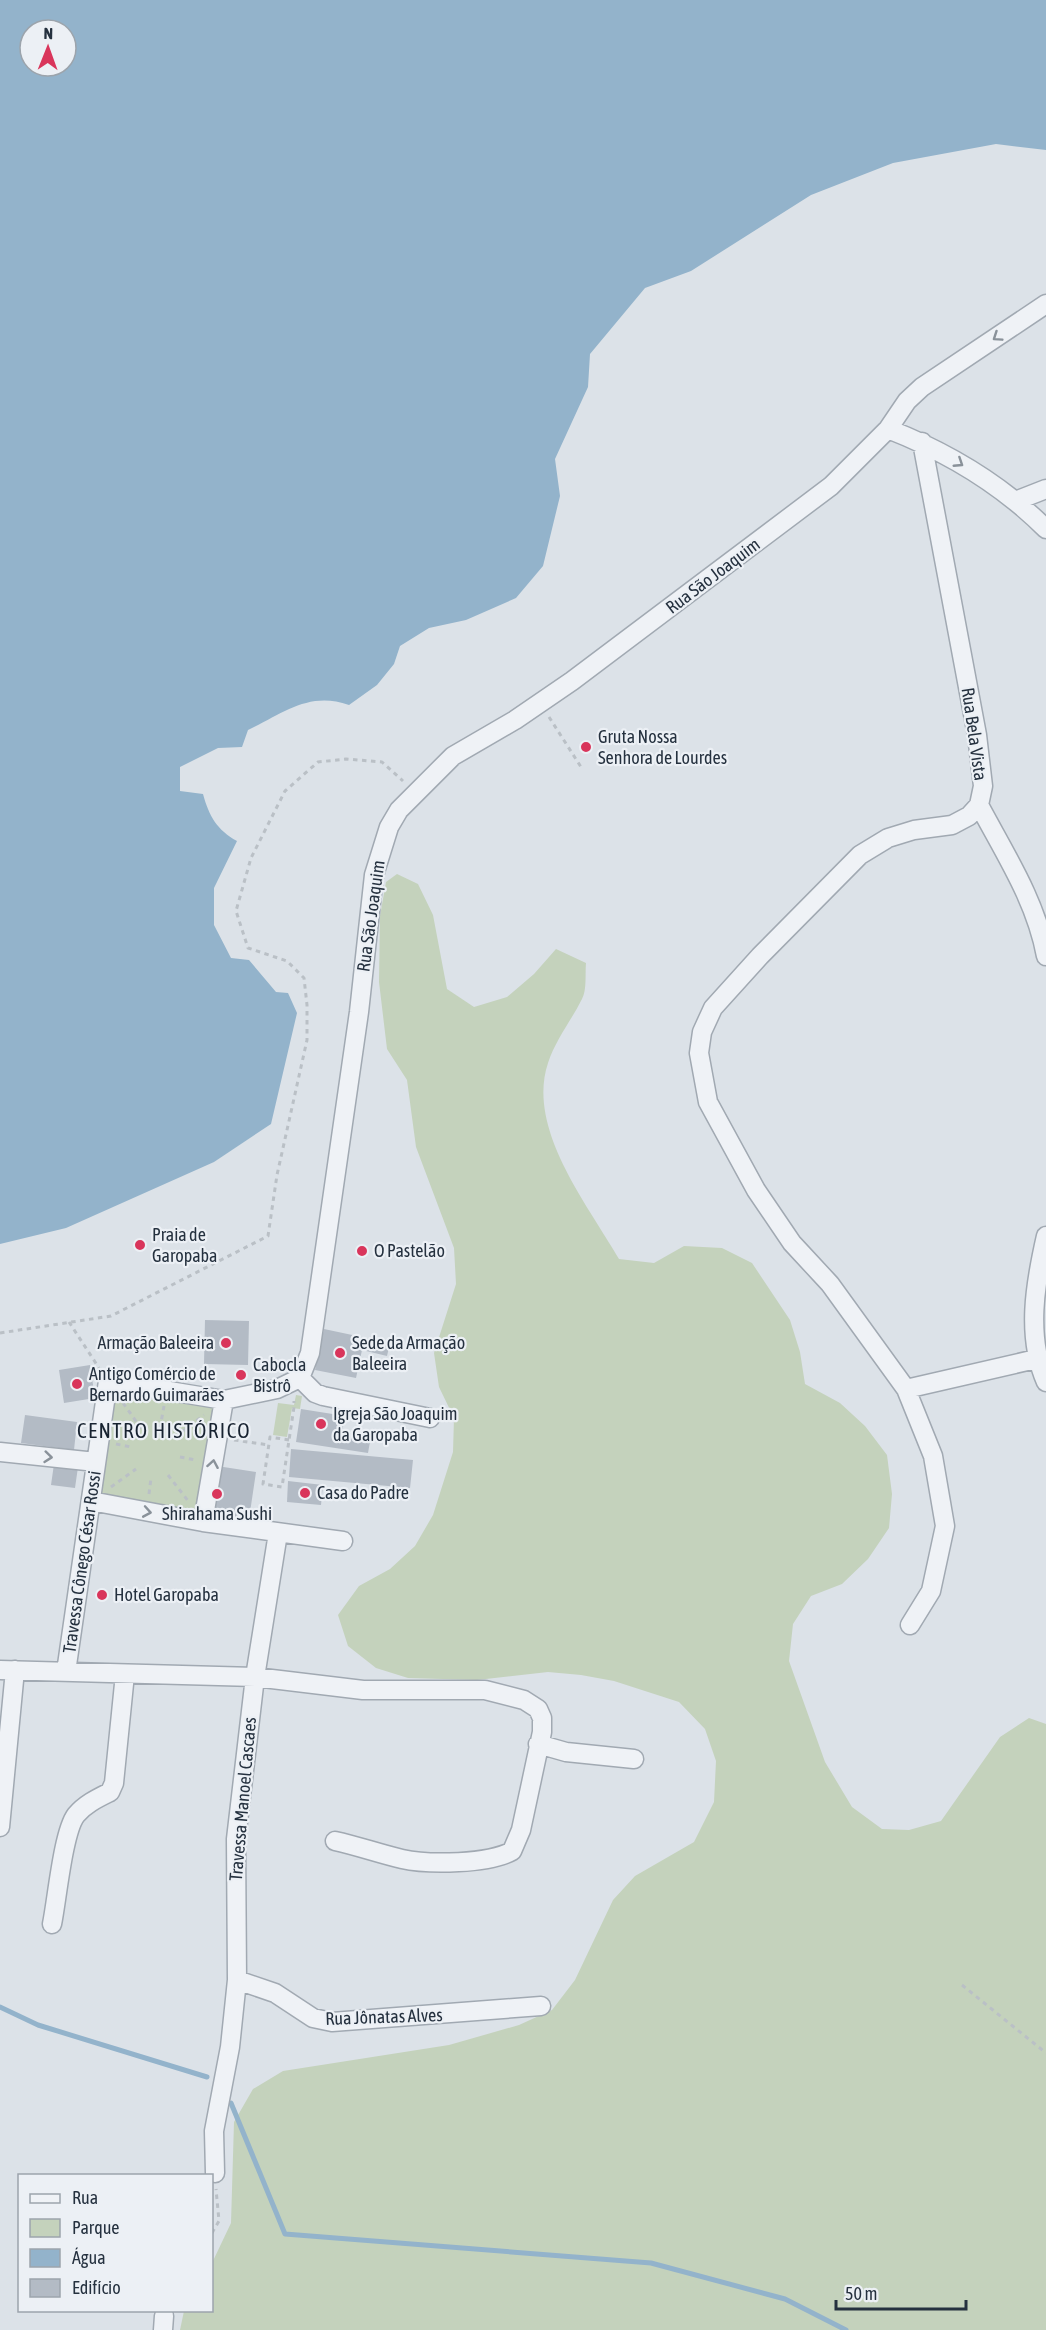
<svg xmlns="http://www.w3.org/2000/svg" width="1046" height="2330" font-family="'Asap Condensed',sans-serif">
<rect width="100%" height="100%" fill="#dce2e8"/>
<path fill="#c4d2bc" d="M397,874L418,884L433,915L447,989L474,1007L507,997L534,974L556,949L586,963C585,974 587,990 582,999C571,1021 556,1039 548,1063C526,1129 588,1205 619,1259L654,1263L684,1246L722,1248L752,1263L790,1320L800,1352L805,1384L840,1403L865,1426L887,1455L892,1494L889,1528L868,1559L842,1584L811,1596L793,1624L789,1661L825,1762L852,1807L882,1829L909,1830L941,1821L1000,1737L1029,1718L1046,1724V2330H180L184,2311L212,2310V2263L231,2223L234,2122L253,2089L283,2071L449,2045L519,2025L552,2010L575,1980L613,1900L635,1876L694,1842L714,1802L716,1761L705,1729L679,1702L614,1681L581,1675L548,1672L477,1680L408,1678L376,1668L348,1646L338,1615L359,1586L390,1569L415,1546L433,1515L453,1452L454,1418L439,1387L434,1353L456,1284L454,1248L416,1147L407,1080L387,1049L379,982L380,916L386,882Z
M114,1394L214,1408L196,1512L96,1495Z
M296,1395L302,1396L300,1409L292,1408L287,1437L273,1435L278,1403L294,1405Z"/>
<path fill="#93b3cb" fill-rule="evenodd" d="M0,0H1046V150L996,144L893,163L811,195L691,271L645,288L590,354L588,387L555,459L560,496L543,566L516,598L466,620L429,628L400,646L394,664L377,685L349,705C309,691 284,713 248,730L242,747L218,748L180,767V791L203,794C209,816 217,830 237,841L214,888V925L231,958L249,960L276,992L288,993L297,1013L271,1124L214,1162L66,1228L0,1244ZM30,30H66V66H30Z"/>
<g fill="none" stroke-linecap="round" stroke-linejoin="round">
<path stroke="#93b3cb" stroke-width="5" d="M0,2007L38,2025L207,2077
M231,2103L285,2234L651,2263L785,2299L846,2330"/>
</g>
<path fill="#b3bbc5" d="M205,1320L249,1321L248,1365L204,1364Z
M324,1329L390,1343L387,1356L362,1350L356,1378L315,1370Z
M90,1365L95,1398L64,1403L59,1370Z
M301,1409L345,1416L342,1432L371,1436L368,1453L296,1442Z
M25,1415L77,1422L74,1450L21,1443Z
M291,1449L413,1460L410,1488L289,1477Z
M54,1464L78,1467L75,1488L51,1485Z
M217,1466L256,1472L249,1519L210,1513Z
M288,1481L323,1485L321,1505L287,1502Z"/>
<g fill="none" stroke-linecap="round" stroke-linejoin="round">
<defs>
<path id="minor" d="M888,429C947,452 1001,484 1046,529
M1018,500L1046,489
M979,805C1005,854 1036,901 1046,956
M1046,1236C1035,1284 1026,1336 1046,1382
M300,1378L315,1393L323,1396L430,1418
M906,1389L1036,1359
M0,1452L96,1462
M91,1501L203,1522L343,1541
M203,1522L224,1400
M910,1625L931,1591L945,1526L933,1456L906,1389L830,1284L792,1243L756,1190L708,1102L699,1053L702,1032L713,1008L760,956L860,855L888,838L914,830L952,825L969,816L979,805L983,786L977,735L922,442
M0,1670L255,1677L363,1690H485L524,1700L538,1709L542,1718V1732L521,1830L512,1851C489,1864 429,1865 402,1859C380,1854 358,1846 335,1841
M66,1672L108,1381L224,1400L277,1389L300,1378L310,1353L359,1012L374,875L389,827L399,810L453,756L515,720L572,681L831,486L888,429L907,401L922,387L1046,304
M538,1744L566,1752L634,1759
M0,1827L15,1670
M52,1924C57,1900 63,1832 76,1815C85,1804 98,1798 110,1792L114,1783L125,1674
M237,1980L275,1993L313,2018L332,2022L541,2006
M215,2173L214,2131L230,2047L237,1980L236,1839L255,1677L278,1533
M163,2330L164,2316"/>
</defs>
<use href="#minor" stroke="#a1a9b2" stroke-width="21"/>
<path stroke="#bac0c6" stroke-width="3" stroke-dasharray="4.5 4.5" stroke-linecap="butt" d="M549,717L581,767
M69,1322L99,1368
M0,1333L111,1316L268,1236L277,1175L307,1040V1005L304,978L287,961L248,948L236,911L251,858L285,791L318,762L346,759L382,762L403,781
M123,1403L143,1431
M160,1428L164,1406
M175,1437L204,1415
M234,1440L269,1445
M289,1440L270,1437L263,1484L282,1487L294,1407V1401
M116,1444L131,1447
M180,1457L196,1460
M168,1475L189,1502
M111,1487L136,1469
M149,1494L151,1478
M962,1985L1046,2053
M212,2233L219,2221L216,2189"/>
<use href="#minor" stroke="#eff2f6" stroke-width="18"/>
</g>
<defs><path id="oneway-chevron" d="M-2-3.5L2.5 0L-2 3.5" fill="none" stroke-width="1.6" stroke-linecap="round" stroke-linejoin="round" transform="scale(1.5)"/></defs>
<g stroke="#8a929a">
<use href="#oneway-chevron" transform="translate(997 337) rotate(146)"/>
<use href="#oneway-chevron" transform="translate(959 463) rotate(33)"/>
<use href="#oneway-chevron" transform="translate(48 1457) rotate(6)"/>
<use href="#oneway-chevron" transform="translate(213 1464) rotate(-80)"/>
<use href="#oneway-chevron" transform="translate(147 1512) rotate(10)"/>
</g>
<g fill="#d9355b" stroke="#ecf0f5" stroke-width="2">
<circle cx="586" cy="747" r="6"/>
<circle cx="140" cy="1245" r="6"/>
<circle cx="362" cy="1251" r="6"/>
<circle cx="226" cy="1343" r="6"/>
<circle cx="340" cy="1353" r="6"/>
<circle cx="241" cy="1375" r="6"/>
<circle cx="77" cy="1384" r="6"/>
<circle cx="321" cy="1424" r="6"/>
<circle cx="305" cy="1493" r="6"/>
<circle cx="217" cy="1494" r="6"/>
<circle cx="102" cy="1595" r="6"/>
</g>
<g text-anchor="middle" stroke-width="4.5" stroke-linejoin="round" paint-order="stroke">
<g font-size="18" fill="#25313f" stroke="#ecf0f5">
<text transform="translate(713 576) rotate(-37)" y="6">Rua São Joaquim</text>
<text transform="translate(974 734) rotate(82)" y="6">Rua Bela Vista</text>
<text transform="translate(371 916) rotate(-82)" y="6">Rua São Joaquim</text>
<text transform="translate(82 1562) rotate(-82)" y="6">Travessa Cônego César Rossi</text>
<text transform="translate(243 1799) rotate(-85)" y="6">Travessa Manoel Cascaes</text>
<text transform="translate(384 2017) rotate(-2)" y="6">Rua Jônatas Alves</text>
</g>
<g font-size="18" fill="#25313f" stroke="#ecf0f5" text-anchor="start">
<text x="598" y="743">Gruta Nossa<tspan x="598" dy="21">Senhora de Lourdes</tspan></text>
<text x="152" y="1241">Praia de<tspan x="152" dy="21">Garopaba</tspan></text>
<text x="374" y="1257">O Pastelão</text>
<text x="214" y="1349" text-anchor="end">Armação Baleeira</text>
<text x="352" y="1349">Sede da Armação<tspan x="352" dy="21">Baleeira</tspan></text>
<text x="253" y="1371">Cabocla<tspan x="253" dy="21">Bistrô</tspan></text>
<text x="89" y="1380">Antigo Comércio de<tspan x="89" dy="21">Bernardo Guimarães</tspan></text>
<text x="333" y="1420">Igreja São Joaquim<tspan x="333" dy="21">da Garopaba</tspan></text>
<text x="317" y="1499">Casa do Padre</text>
<text x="217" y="1520" text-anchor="middle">Shirahama Sushi</text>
<text x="114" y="1601">Hotel Garopaba</text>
</g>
<g font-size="21" letter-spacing="1.5" fill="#172230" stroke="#ecf0f5">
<text x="164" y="1438">CENTRO HISTÓRICO</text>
</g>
</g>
<rect x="18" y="2174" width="195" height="138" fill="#ecf0f5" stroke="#9ca4ac" stroke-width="1.5"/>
<rect x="30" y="2194" width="30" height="9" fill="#eff2f6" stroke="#9ca4ac" stroke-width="1.5"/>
<text x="72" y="2204" font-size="18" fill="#25313f">Rua</text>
<rect x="30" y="2219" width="30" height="18" fill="#c4d2bc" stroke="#9ca4ac" stroke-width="1.5"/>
<text x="72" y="2234" font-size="18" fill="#25313f">Parque</text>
<rect x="30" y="2249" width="30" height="18" fill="#93b3cb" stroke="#9ca4ac" stroke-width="1.5"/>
<text x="72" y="2264" font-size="18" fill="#25313f">Água</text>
<rect x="30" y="2279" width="30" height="18" fill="#b3bbc5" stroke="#9ca4ac" stroke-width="1.5"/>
<text x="72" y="2294" font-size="18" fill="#25313f">Edifício</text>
<g transform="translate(48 48) rotate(1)"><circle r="28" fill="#ecf0f5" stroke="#9ca4ac" stroke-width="1.5"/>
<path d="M0-4.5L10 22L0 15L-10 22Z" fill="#d9355b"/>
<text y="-9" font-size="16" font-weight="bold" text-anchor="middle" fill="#25313f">N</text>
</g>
<path d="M836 2300v9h130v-9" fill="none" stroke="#25313f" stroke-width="3"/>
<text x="845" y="2300" font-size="18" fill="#25313f" stroke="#ecf0f5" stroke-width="4.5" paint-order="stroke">50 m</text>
</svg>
